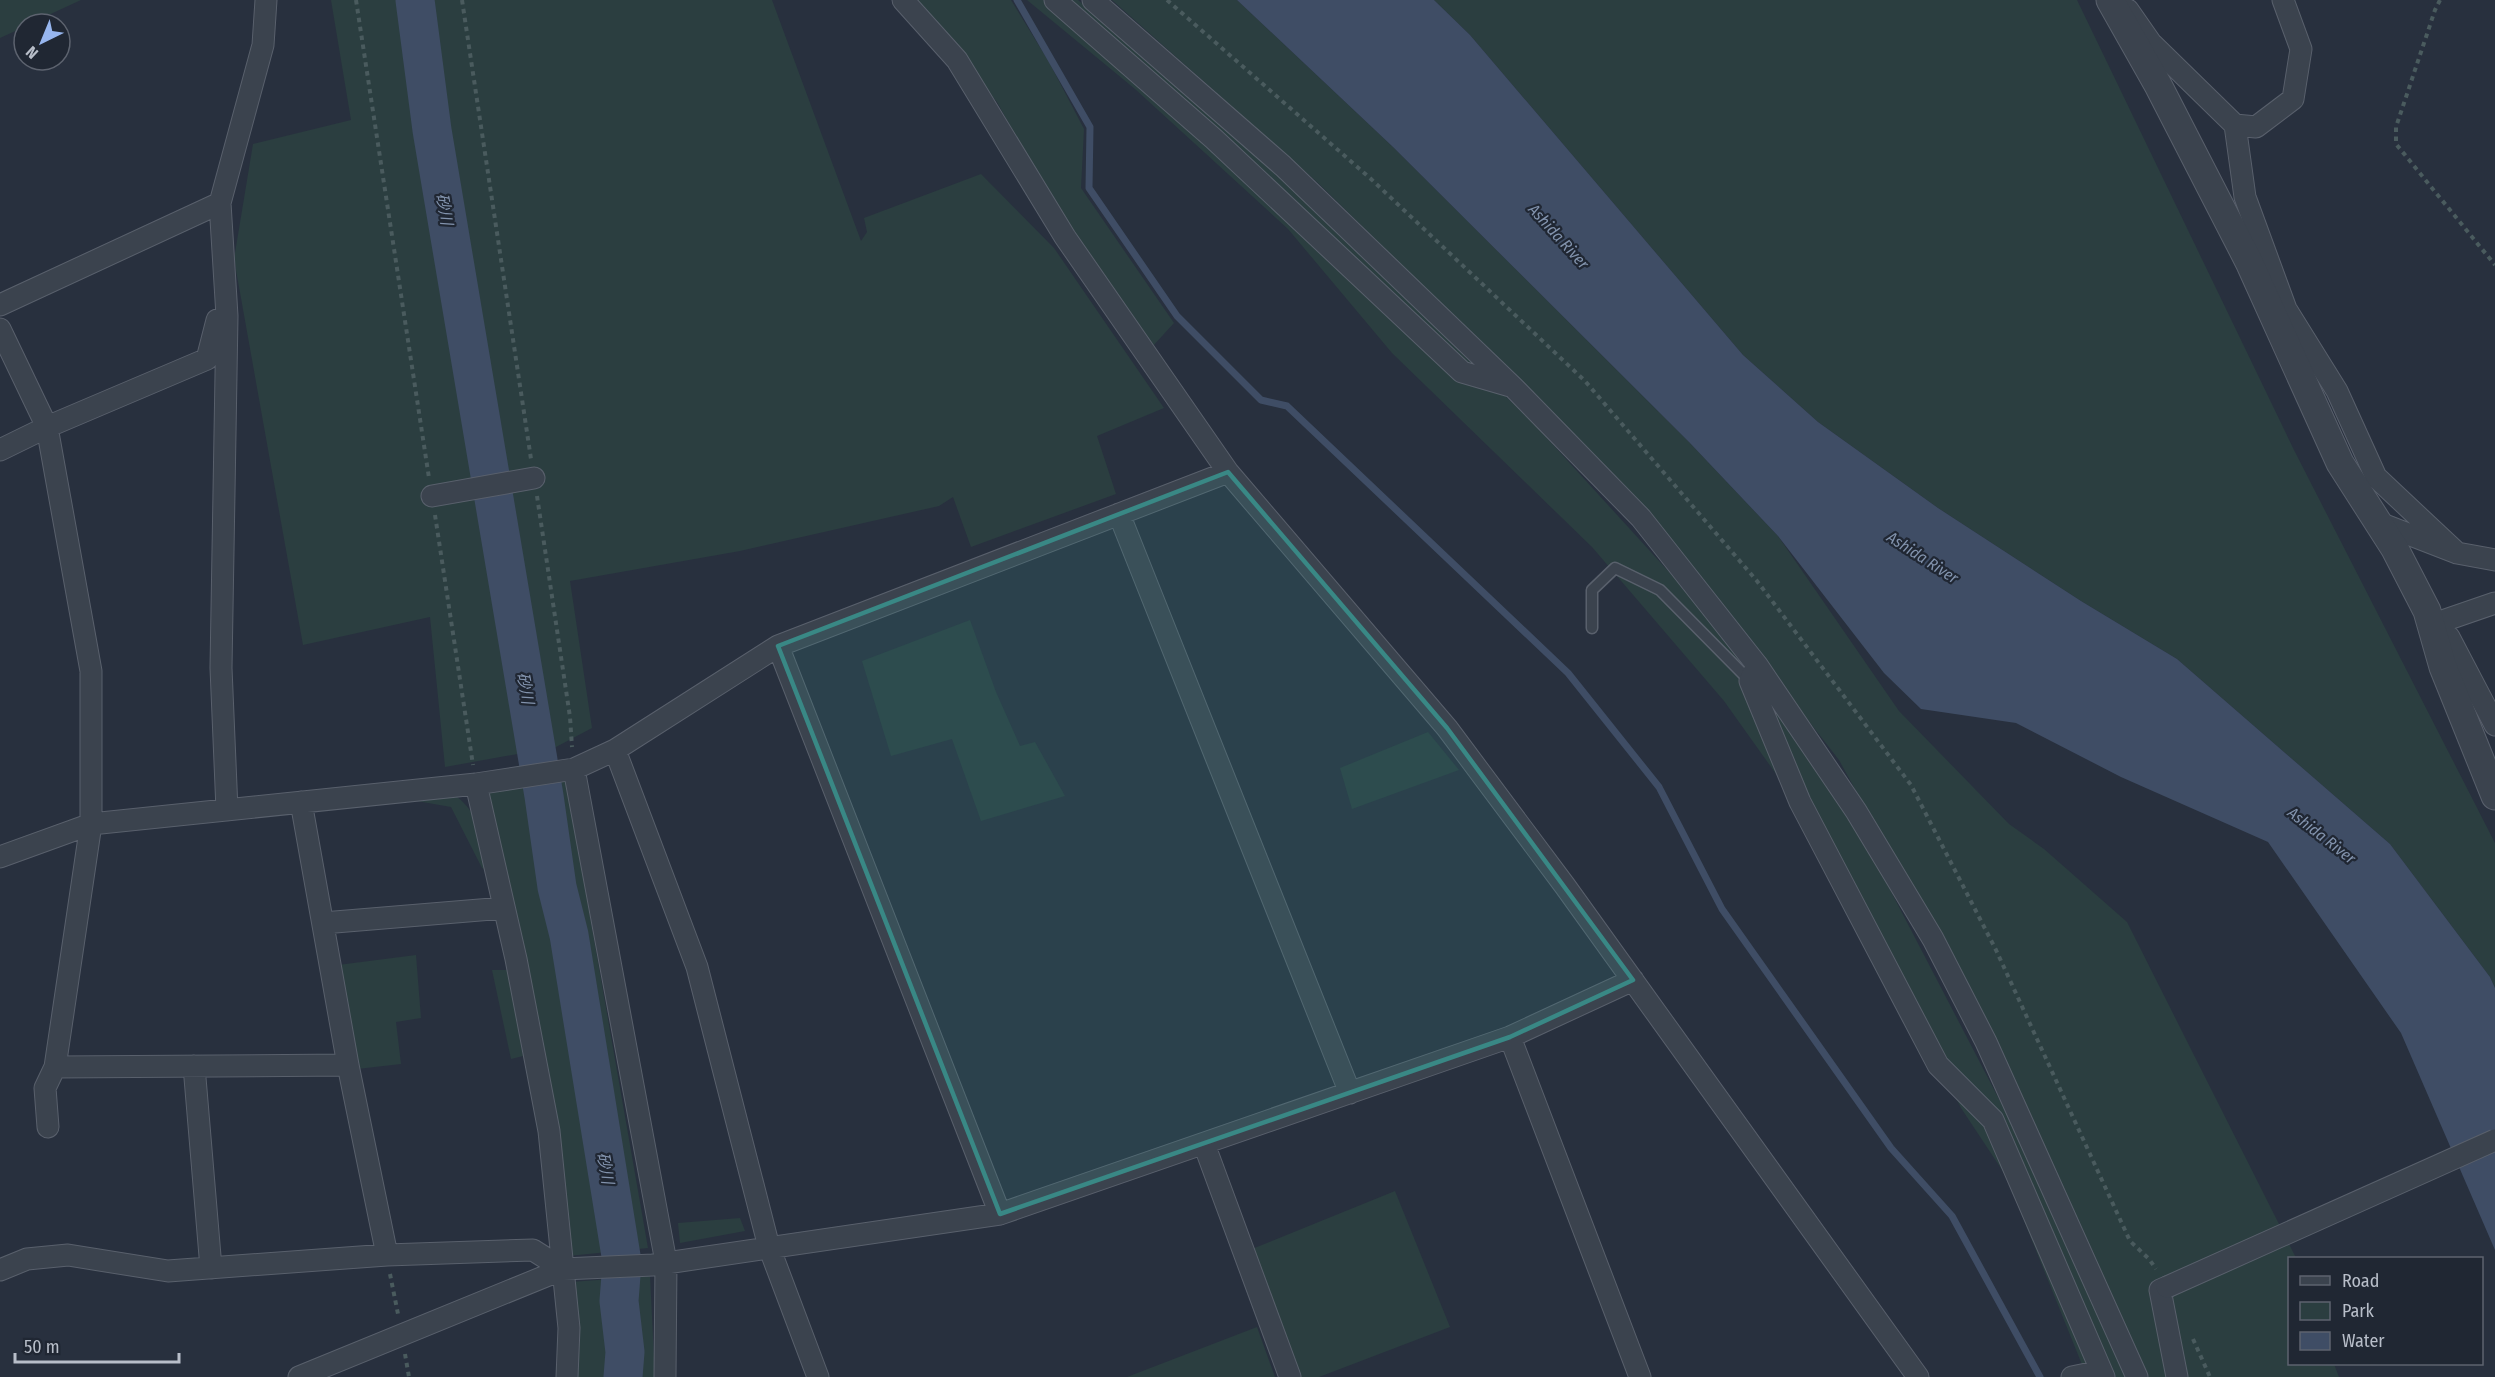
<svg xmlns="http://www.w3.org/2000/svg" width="2495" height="1377" font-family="'Fira Sans Condensed','Noto Sans JP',sans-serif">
<rect width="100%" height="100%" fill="#28303e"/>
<path fill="#2b3e40" d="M0,0H81L29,24H24V27L0,38Z
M331,0H772L861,241L867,232L864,218L981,174L1054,248L1164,408L1097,436L1116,494L971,547L953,497L939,506L740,551L570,581L592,728L556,747L445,767L430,617L303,645L234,259L253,144L351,120Z
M910,0H1011L1049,62L1084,129L1081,188L1174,323L1152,347L1060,217L997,102Z
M1027,0H1078L1284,179L1535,425L1722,630L1861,834L2012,1124L2126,1377H2087L2006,1176L1961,1108L1833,854L1724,701L1592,547L1392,353L1288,229L1135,89Z
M1112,0H1237L1393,147L1689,442L1778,536L1899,711L2009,824L2044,849L2127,922L2296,1258H2290V1364H2334L2339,1377H2149L2002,1057L1839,760L1652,520L1568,428L1318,183Z
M1434,0H2077L2294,450L2495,843V988L2490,977L2390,844L2177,659L2081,601L1938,508L1818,422L1743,355L1470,35Z
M970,620L996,692L1020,746L1035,742L1065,796L981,821L952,739L891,756L862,661Z
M1428,732L1459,770L1352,809L1340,768Z
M566,779L648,1248L568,1256L486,793Z
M452,793C481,813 481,837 487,870L482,868L451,807L411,800Z
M416,955L421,1018L396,1022L401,1064L357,1069L338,965Z
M492,970H510L523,1056L511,1059Z
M1395,1191L1450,1327L1319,1377H1301L1252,1249Z
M740,1218L745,1231L680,1243L678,1223Z
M650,1276L655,1377H573L571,1282Z
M1257,1327L1275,1377H1127Z"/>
<path fill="#3f4d65" d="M1237,0H1434L1470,35L1743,355L1818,422L1938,508L2081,601L2177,659L2390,844L2490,977L2495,988V1250L2401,1033L2268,842L2121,777L2016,723L1921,709L1884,673L1778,536L1689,442L1393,147Z"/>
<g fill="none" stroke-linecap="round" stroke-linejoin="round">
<path stroke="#3f4d65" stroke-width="7" d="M1017,0L1090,127L1089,188L1177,316L1261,400L1287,406L1568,673L1659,787L1722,909L1891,1148L1952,1216L2040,1377"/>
<path stroke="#3f4d65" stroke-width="39" d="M415,0L432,130L544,796L557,887L569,935L622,1262L619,1301L625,1352L623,1377"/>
<defs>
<path id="service" d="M1592,628V590L1615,568L1660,590L1750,681"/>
<path id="minor" d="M903,0L957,60L1065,237L1228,472L1447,728L1565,886L1918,1377
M1055,0L1214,139L1462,372L1510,386
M1093,0L1283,166L1513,387L1641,518L1757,665L1856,811L1933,939L1986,1042L2137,1377
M2128,10L2151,43L2235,125L2245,197L2286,309L2337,391L2376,477L2457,553
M2235,125L2256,127L2293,99L2301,49L2283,0
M0,305L220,203
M0,329L47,427L91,671V824L55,1067L45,1088L48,1127
M0,450L47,427L207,359L217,320L225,317
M432,496L534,478
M1119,514L1350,1093
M2377,522L2457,553L2495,560
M2431,625L2449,637L2495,725
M2431,625L2495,603
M778,646L1000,1214
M1757,665L1750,681L1800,802L1938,1065L1993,1120L2104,1377
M615,750L697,967L769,1247L818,1377
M574,769L666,1262L665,1377
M476,784L516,959L549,1131L569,1328L567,1377
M301,802L348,1065L387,1255
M227,810L221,668L227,316L220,203L263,45L266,0
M0,857L91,824L476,784L574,769L615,750L778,646L1228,472
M323,923L504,908
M1510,1037L1640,1377
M194,1066L211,1268
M55,1067L348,1065
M1204,1144L1290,1377
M563,1269L653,1265L1000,1214L1510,1037L1633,980
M0,1270L27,1259L68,1255L168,1271L387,1255L533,1250L563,1269L299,1377
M2167,1287L2160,1290L2177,1377
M2072,1377L2101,1371"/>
<path id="tertiary" d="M2110,0L2158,85L2249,262L2340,463L2395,549L2427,611L2443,667L2495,796"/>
</defs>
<use href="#service" stroke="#59606c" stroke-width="13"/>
<use href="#minor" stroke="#59606c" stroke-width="23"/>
<use href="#tertiary" stroke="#59606c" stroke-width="29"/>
<path stroke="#4a5b5e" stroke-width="4" stroke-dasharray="4.5 4.5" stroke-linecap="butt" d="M356,0L429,478
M462,0L531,459
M1167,0L1371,179L1585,381L1757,581L1911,785L1996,950L2130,1241L2149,1259L2156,1269
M2440,0L2435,10L2396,127V144L2495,265
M537,496L570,717L572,747
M435,515L473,765
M390,1274L398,1314
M2193,1339L2210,1377
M405,1354L409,1377"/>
<use href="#service" stroke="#3b434e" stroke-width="10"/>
<use href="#minor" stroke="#3b434e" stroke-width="21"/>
<use href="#tertiary" stroke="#3b434e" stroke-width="27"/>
<defs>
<path id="minor-bridge" d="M2167,1287L2495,1140"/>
</defs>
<use href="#minor-bridge" stroke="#59606c" stroke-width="23" stroke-linecap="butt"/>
<use href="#minor-bridge" stroke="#3b434e" stroke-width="21"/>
</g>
<path fill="#398885" fill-opacity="0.2" stroke="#398885" stroke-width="4.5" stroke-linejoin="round" d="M1228,472L1447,728L1633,980L1510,1037L1000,1214L778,646Z"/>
<g text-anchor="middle" stroke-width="4.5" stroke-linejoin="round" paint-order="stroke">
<g font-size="16" font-style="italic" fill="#8293ad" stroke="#202733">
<text transform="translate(445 209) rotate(80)" y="6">砂川</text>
<text transform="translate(1559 236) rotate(48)" y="6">Ashida River</text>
<text transform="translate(1923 557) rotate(33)" y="6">Ashida River</text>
<text transform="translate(526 688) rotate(80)" y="6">砂川</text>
<text transform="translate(2322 835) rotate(38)" y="6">Ashida River</text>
<text transform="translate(606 1168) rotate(80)" y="6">砂川</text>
</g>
</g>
<rect x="2288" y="1257" width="195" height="108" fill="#202733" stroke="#5d636f" stroke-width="1.5"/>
<rect x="2300" y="1276" width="30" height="9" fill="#3b434e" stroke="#5d636f" stroke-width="1.5"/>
<text x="2342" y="1287" font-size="18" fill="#b8bec9">Road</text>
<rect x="2300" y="1302" width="30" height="18" fill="#2b3e40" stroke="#5d636f" stroke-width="1.5"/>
<text x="2342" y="1317" font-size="18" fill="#b8bec9">Park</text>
<rect x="2300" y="1332" width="30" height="18" fill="#3f4d65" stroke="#5d636f" stroke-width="1.5"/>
<text x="2342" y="1347" font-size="18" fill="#b8bec9">Water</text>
<g transform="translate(42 42) rotate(223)"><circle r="28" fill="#202733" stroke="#5d636f" stroke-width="1.5"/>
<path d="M0-4.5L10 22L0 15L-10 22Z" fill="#97b6ef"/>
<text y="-9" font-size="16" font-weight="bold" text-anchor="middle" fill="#b8bec9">N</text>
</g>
<path d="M15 1353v9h164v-9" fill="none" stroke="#b8bec9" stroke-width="3"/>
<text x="24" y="1353" font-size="18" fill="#b8bec9" stroke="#202733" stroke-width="4.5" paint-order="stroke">50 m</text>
</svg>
